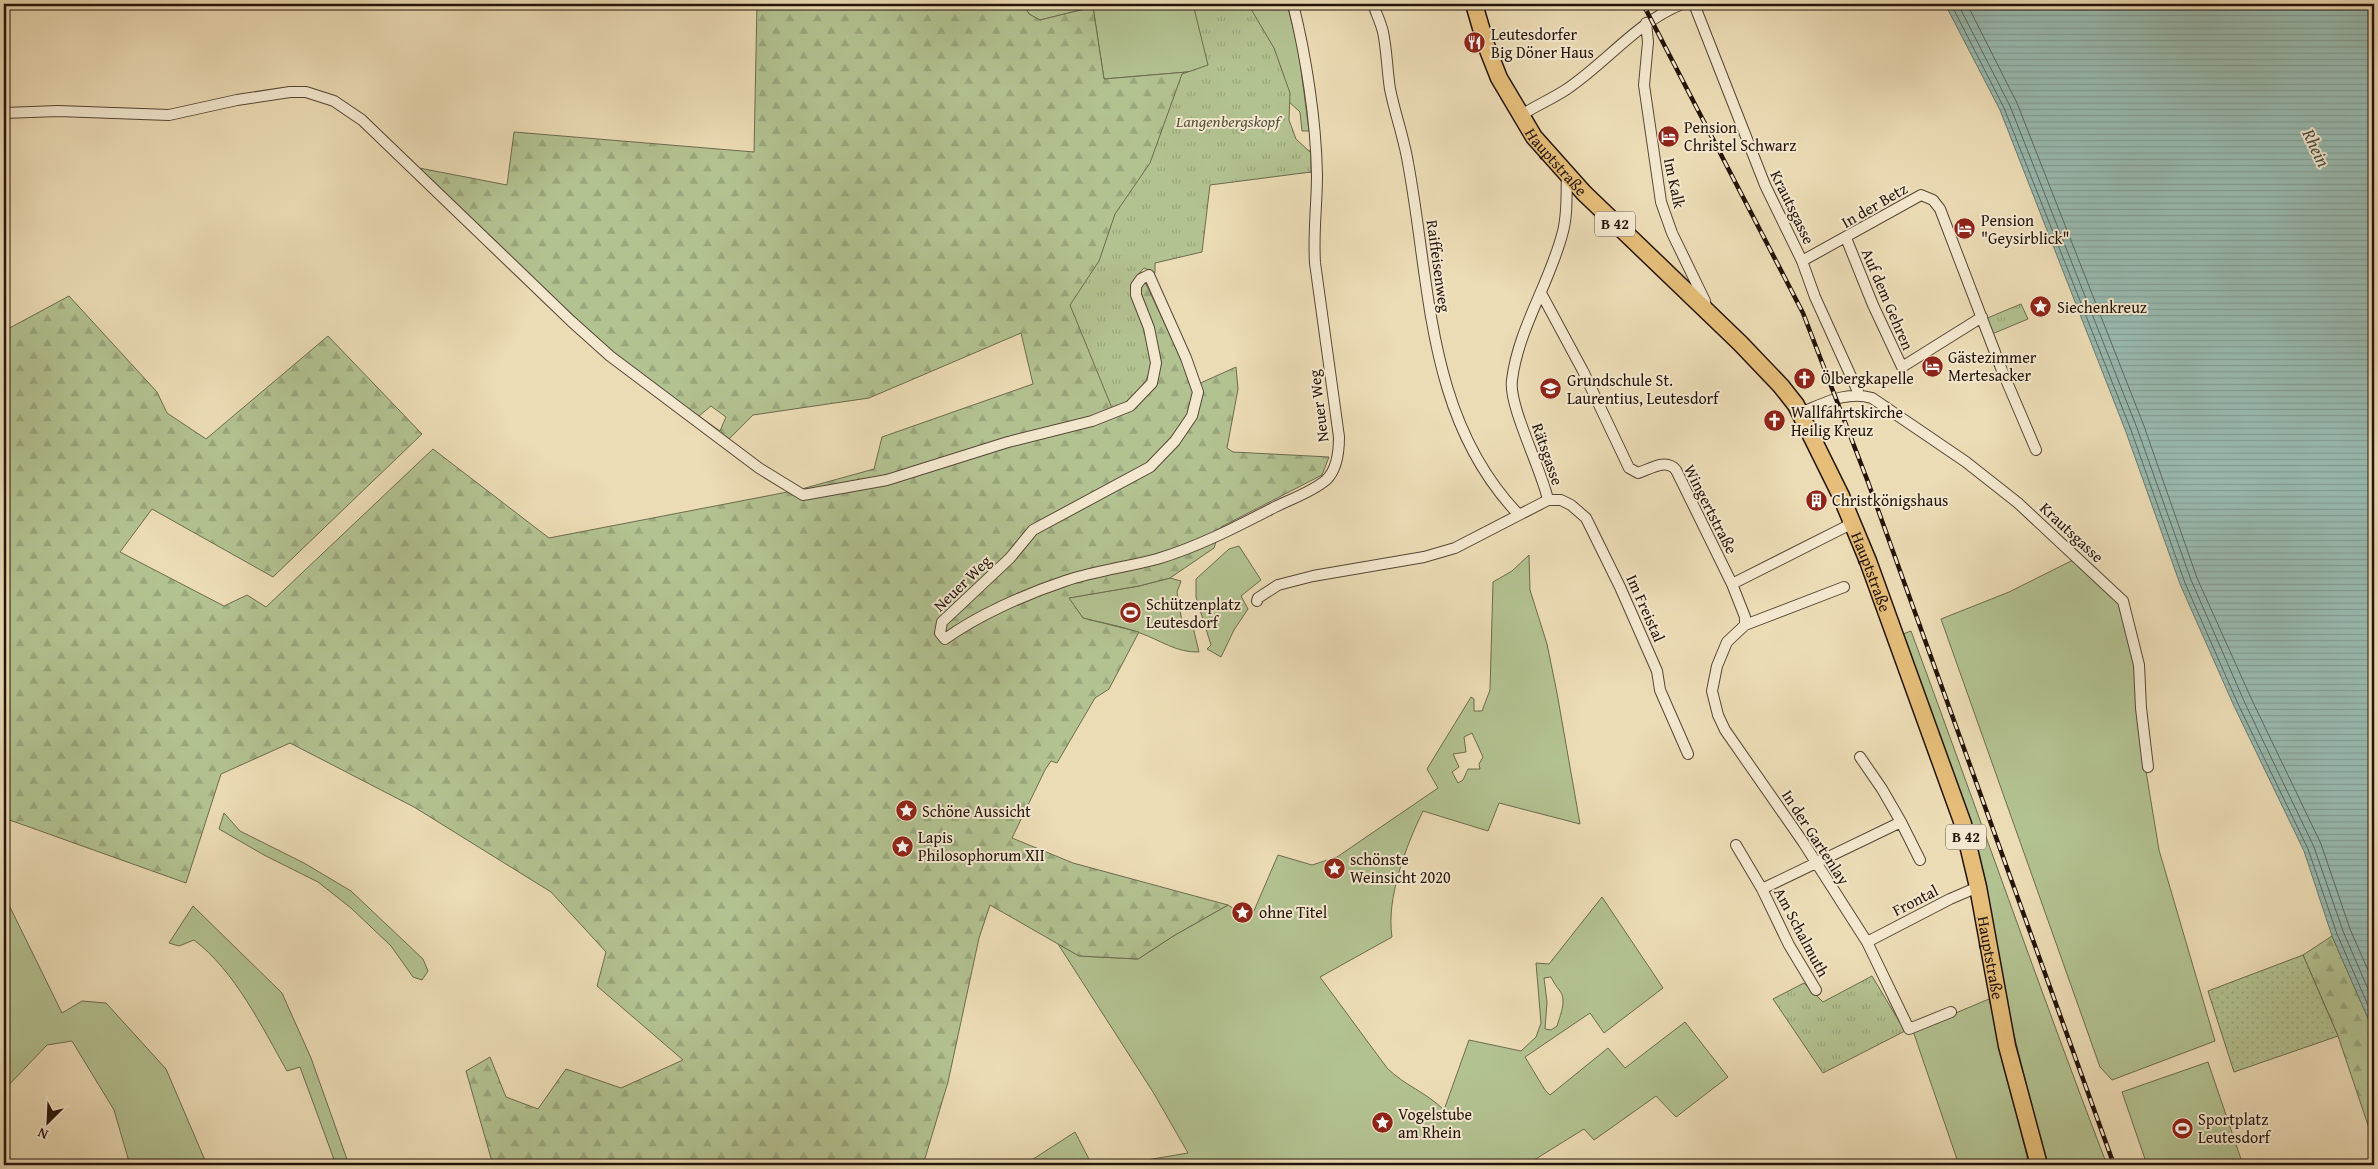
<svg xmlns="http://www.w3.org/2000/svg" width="2378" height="1169" font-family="'Gentium Book Plus',serif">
<defs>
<pattern id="forest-firs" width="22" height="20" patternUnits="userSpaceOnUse" patternTransform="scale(1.25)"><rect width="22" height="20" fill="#b3c291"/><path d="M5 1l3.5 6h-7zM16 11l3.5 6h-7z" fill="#9aa67c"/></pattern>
<pattern id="park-tufts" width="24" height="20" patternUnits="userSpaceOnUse" patternTransform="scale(1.25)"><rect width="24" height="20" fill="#b3c291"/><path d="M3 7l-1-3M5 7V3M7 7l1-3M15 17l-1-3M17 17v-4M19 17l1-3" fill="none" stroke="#9aa67c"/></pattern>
<pattern id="garden-dots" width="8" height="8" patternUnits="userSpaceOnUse" patternTransform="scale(1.25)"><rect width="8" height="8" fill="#b3c291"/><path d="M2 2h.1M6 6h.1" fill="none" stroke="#9aa67c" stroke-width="1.8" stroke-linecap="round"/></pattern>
<pattern id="water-rules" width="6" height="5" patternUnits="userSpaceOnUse" patternTransform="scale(1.25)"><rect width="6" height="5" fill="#99bbb1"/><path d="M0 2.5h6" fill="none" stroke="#84a097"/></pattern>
</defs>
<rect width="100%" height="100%" fill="#ecdcb5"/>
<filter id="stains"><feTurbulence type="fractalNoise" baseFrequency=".004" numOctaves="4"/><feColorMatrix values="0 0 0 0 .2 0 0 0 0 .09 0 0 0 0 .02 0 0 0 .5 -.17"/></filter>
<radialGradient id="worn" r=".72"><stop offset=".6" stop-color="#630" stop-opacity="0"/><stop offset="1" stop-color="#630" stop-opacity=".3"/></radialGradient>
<path fill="#b3c291" stroke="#6c6b4e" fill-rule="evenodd" d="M1218,4L1211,70L1104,79L1093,7L1040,20L1029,14L1023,5Z
M1247,4H1287L1298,47L1309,131H1302L1300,112L1288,101Z
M1239,546L1261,580L1241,596L1248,609L1234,630L1221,657L1207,649L1211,645L1196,597V579L1229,549Z
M1529,555L1530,590L1547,644L1557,693L1580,824L1499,803L1488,831L1423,811C1406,846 1386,898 1392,937L1320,977L1387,1068C1404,1085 1427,1093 1444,1110L1469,1040L1521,1051L1536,1037L1541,1023L1536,963L1549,964L1602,897L1663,988L1604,1033L1590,1013L1525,1057L1545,1090L1550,1095L1608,1048L1625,1068L1685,1022L1728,1077L1676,1117L1656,1096L1594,1140L1584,1129L1526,1165H1130L1129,1163L1188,1153L1153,1092L1058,944L1080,956L1138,959L1175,935L1228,905L1242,914L1253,913L1278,855L1312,865L1337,857L1438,788L1427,769L1471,697L1474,699V711H1482L1490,690L1493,582L1512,571ZM1472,733L1483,757L1479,764L1480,769H1468L1463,780L1458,783L1452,772L1459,767L1453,754L1466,752L1464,737ZM1551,977C1554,983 1556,986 1560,991C1567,1000 1560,1016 1557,1026L1551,1030L1545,1029L1547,1002L1544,978Z
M2073,560L2121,604L2136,662L2143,753L2159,850L2215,1041L2112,1080L2100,1067L1941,619L2009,592Z
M1170,578L1181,581L1177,592L1183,628L1193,627L1199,652C1177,653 1160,640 1140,633C1122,626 1102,623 1083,618L1068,598L1139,586Z
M1911,631C1977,809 2039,988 2107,1165H2046L2009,1014L1971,823L1903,634Z
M224,813L240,831L304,863L351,891L423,959L428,971L422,980L413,977L391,946L351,908L318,882L264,855L219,829Z
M6,899L62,1013L82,1001L106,1003L166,1069L207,1165H130L114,1110L72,1041L47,1045L4,1090V902Z
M193,906L282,993L311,1058L349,1165H336L300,1067L287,1071C262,1027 235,971 194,940L179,946L169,943Z
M1989,999L2029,1165H1959L1913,1031Z
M2208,1062L2243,1165H2147L2122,1092Z
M1075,1132L1092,1165H1024Z"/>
<path fill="url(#forest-firs)" stroke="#6c6b4e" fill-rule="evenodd" d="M757,4H1023L1029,14L1040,20L1093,7L1104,79L1211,70L1289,142L1310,151L1313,172L1207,180L1139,269L1194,386L1236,367L1238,389L1227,448L1233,452L1329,457L1322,475L1221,527L1214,548L1170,578L1139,586L1069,598L1083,618L1139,632L1109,689L1095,698L1057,763L1051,761L1045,770L1012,838L1073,863L1228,905L1175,935L1138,959L1079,956L990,905L979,938L948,1082L923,1165H493L466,1071L490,1057L506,1097L538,1109L566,1069L621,1088L683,1060L597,986L606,952L551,892L414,807L290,743L221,774L186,883L4,818V331L69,296L157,392L167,413L206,439L328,336L422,434L273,577L152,509L120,552L224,606L247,595L266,607L433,449L549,538L798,490L874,469L882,437L1033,384L1021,333L869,398L753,415L728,440L607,348L419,168L507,185L514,132L754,152ZM711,406L726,417L720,431L699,416Z
M2332,936L2374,1032V1143L2338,1036L2303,955Z"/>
<path fill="url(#park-tufts)" stroke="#6c6b4e" d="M1193,4H1248L1274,48L1290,93L1289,120L1296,139L1311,153V172L1210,185L1202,252L1155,263V273L1144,268L1136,277L1154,364L1135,402L1114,413L1070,305L1099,261L1115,214L1150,163L1182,74L1208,65Z
M2021,304L2028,319L1992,334L1985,319Z
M1872,976L1905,1031L1823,1073L1773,999L1804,983L1823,1002Z"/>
<path fill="url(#garden-dots)" stroke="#6c6b4e" d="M2303,955L2338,1036L2234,1072L2208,991Z"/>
<path fill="url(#water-rules)" stroke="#6a786f" d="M1945,4H2374V1032L2332,936L2304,851L2234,706L2180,584L2126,432L2000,110Z"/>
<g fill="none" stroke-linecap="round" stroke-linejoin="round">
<path stroke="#5e685e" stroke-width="1" d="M1951,4L2004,108L2131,430L2185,583L2238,704L2308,849L2337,934L2374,1019
M1958,4L2010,106L2137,428L2191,580L2244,701L2314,847L2343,931L2374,1003
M1967,4L2017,103L2144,426L2197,578L2251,698L2321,844L2350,929L2374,984"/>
<defs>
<path id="street" d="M1373,4C1376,13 1381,23 1383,32C1387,51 1387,70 1390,89C1395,114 1404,138 1408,163C1431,286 1426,418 1519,515
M1694,4L1765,185L1802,261L1815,297L1859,394
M1646,23L1648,42L1644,85L1661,202L1672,233L1705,301L1706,309
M4,113L58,111L169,115L237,100L290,92H306L334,101L362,120L571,321L610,356L759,468L803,495L887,480L1008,442L1092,421L1130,406L1152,383L1156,363L1149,328L1136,295V286L1141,279L1149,275L1186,358L1198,392L1192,416L1175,441L1150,467L1033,530L1010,558L942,622L940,633L945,639C978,615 1026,594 1065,581C1095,571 1127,567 1157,559C1198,547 1238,526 1275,507C1291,499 1312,492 1326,480C1337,470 1339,451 1339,437L1315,263C1313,233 1317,204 1317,175C1316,120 1306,56 1293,4
M1520,116C1535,106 1552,99 1567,89C1607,62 1637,22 1682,4
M1846,238L1873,305L1902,367L1982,317
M1802,261L1921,195L1933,200L1940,209L2001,368L2036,450
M1541,293L1583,371L1629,468L1638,473C1650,469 1666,458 1676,470L1732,584L1745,617V625
M1800,413C1823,404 1847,390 1872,398L1966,462L2018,503L2123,601L2139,665L2141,708L2148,767
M1548,500C1542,470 1508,405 1512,380C1518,330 1549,284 1562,235C1568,216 1566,195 1567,175
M1548,500H1561L1571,505L1586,518L1620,587L1657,671L1660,690L1688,754
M1732,584L1853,523
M1844,587L1745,625L1727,642L1717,666L1712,691L1718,715L1725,730L1803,842L1867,942L1909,1029L1951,1012
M1257,601L1258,598L1278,585L1313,576L1424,557L1455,548L1548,500
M1901,822L1920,860
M1736,845L1762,889
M1867,942L1950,899L1978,887
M1816,990L1789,945L1762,889L1901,822L1882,789L1860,757"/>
<g id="primary">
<path id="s1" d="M1474,4L1486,45L1499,78L1534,137L1584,193L1740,343L1781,386L1796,405L1841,496L1868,561L1963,824L1978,887L2007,1046L2039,1165"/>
</g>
</defs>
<use href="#street" stroke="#564636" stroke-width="12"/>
<use href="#primary" stroke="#24140b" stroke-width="19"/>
<use href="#street" stroke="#f3e8cf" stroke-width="10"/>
<use href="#primary" stroke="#e6be7a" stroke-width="16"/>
<defs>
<path id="rail" d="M1643,4L1803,313L1868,482L2114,1165"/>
</defs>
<use href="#rail" stroke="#24140b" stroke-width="4.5"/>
<use href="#rail" stroke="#f3e8cf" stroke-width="2.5" stroke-dasharray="8" stroke-linecap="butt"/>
</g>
<defs>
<symbol id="restaurant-disc" viewBox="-11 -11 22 22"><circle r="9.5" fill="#8f2418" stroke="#f3e8cf"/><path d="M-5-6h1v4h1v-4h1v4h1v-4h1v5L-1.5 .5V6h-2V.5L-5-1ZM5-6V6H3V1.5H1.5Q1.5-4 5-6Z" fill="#fff"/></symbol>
<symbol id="hotel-disc" viewBox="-11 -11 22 22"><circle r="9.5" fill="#8f2418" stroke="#f3e8cf"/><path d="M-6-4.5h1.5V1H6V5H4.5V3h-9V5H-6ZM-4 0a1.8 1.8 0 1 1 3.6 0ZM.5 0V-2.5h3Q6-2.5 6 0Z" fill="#fff"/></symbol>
<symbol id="sight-disc" viewBox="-11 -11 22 22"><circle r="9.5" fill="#8f2418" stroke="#f3e8cf"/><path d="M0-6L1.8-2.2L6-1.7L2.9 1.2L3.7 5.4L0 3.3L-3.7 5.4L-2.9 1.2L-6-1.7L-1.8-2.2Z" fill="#fff"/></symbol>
<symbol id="church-disc" viewBox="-11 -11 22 22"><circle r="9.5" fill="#8f2418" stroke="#f3e8cf"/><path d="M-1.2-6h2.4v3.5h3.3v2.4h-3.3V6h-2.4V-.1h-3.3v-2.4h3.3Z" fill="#fff"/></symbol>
<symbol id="school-disc" viewBox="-11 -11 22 22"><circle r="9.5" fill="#8f2418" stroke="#f3e8cf"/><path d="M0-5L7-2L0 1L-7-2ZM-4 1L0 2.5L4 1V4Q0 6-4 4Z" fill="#fff"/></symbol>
<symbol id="building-disc" viewBox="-11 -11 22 22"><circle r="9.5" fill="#8f2418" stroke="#f3e8cf"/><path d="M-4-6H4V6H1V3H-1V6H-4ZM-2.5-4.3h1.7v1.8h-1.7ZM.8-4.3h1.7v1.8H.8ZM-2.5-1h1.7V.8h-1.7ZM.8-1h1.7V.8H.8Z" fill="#fff"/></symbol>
<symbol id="stadium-disc" viewBox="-11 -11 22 22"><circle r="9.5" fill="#8f2418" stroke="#f3e8cf"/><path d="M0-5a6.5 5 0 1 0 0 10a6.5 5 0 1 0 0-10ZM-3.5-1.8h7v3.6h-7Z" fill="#fff"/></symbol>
</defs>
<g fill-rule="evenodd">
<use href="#restaurant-disc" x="1462" y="30" width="25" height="25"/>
<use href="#hotel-disc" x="1656" y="124" width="25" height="25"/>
<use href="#hotel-disc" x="1952" y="216" width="25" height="25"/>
<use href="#sight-disc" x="2028" y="294" width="25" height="25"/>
<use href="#hotel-disc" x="1920" y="354" width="25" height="25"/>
<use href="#church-disc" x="1792" y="366" width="25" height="25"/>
<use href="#school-disc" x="1538" y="376" width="25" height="25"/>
<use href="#church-disc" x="1762" y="408" width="25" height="25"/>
<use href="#building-disc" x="1804" y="488" width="25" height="25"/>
<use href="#stadium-disc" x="1118" y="600" width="25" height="25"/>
<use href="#sight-disc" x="894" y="798" width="25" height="25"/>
<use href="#sight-disc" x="890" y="834" width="25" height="25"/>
<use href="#sight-disc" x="1322" y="856" width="25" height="25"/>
<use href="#sight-disc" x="1230" y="900" width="25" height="25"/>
<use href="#sight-disc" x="1370" y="1110" width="25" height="25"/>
<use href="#stadium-disc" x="2170" y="1116" width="25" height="25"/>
</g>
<g text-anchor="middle" stroke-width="4" stroke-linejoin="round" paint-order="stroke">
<g fill="#f3e8cf" stroke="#625446" stroke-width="1">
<rect x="1595" y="211.5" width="40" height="25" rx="4"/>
<rect x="1946" y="824.5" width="40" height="25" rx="4"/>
</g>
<g font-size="15" font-weight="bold" fill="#24140b">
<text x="1615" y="229">B 42</text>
<text x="1966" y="842">B 42</text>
</g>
<g font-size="16" fill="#24140b" stroke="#f3e8cf" text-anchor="start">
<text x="1491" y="40">Leutesdorfer<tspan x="1491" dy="18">Big Döner Haus</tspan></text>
<text x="1684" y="133">Pension<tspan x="1684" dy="18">Christel Schwarz</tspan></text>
<text x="1981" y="226">Pension<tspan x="1981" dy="18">"Geysirblick"</tspan></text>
<text x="2057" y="313">Siechenkreuz</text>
<text x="1948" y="363">Gästezimmer<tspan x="1948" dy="18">Mertesacker</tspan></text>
<text x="1821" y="384">Ölbergkapelle</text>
<text x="1567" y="386">Grundschule St.<tspan x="1567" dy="18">Laurentius, Leutesdorf</tspan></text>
<text x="1791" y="418">Wallfahrtskirche<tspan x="1791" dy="18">Heilig Kreuz</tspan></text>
<text x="1832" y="506">Christkönigshaus</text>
<text x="1146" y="610">Schützenplatz<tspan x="1146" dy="18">Leutesdorf</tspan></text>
<text x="922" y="817">Schöne Aussicht</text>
<text x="918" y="843">Lapis<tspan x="918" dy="18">Philosophorum XII</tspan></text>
<text x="1350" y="865">schönste<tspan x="1350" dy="18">Weinsicht 2020</tspan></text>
<text x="1259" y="918">ohne Titel</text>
<text x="1398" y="1120">Vogelstube<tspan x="1398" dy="18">am Rhein</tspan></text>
<text x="2198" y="1125">Sportplatz<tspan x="2198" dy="18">Leutesdorf</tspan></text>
</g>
<g font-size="16" font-style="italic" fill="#56513a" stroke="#f3e8cf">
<text x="1228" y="127">Langenbergskopf</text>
</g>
<g font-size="16" fill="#24140b" stroke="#f3e8cf">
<text dy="6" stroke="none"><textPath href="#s1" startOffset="180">Hauptstraße</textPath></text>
<text transform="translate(1675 183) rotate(78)" y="6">Im Kalk</text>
<text transform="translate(1874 205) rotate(-30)" y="6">In der Betz</text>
<text transform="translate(1793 207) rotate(64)" y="6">Krautsgasse</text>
<text transform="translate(1439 266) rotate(82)" y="6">Raiffeisenweg</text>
<text transform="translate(1888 299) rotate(67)" y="6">Auf dem Gehren</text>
<text transform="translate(1318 406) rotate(-97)" y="6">Neuer Weg</text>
<text transform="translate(1548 454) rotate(71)" y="6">Rätsgasse</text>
<text transform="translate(1711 509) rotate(63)" y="6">Wingertstraße</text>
<text transform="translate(2072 532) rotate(43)" y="6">Krautsgasse</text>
<text dy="6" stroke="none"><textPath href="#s1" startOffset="705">Hauptstraße</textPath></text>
<text transform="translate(962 583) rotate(-44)" y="6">Neuer Weg</text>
<text transform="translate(1646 608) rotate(66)" y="6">Im Freistal</text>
<text transform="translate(1816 837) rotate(57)" y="6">In der Gartenlay</text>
<text transform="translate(1915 900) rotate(-27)" y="6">Frontal</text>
<text transform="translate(1802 932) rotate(62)" y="6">Am Schalmuth</text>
<text dy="6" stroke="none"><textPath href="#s1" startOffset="1110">Hauptstraße</textPath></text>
</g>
<g font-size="18" font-style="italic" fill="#4d4e45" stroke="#f3e8cf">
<text transform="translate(2316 148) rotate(64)" y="6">Rhein</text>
</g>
</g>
<rect width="2378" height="1169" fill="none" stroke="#ecdcb5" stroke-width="20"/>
<rect x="5" y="5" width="2368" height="1159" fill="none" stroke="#24140b" stroke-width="2.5"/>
<rect x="10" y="10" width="2358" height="1149" fill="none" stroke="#24140b"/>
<g transform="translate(48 1122) rotate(204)" stroke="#f3e8cf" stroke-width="4" paint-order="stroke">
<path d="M0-4L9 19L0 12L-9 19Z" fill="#24140b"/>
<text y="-8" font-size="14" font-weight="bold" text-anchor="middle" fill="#24140b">N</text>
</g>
<rect width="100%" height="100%" filter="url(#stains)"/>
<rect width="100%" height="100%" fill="url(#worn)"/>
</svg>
